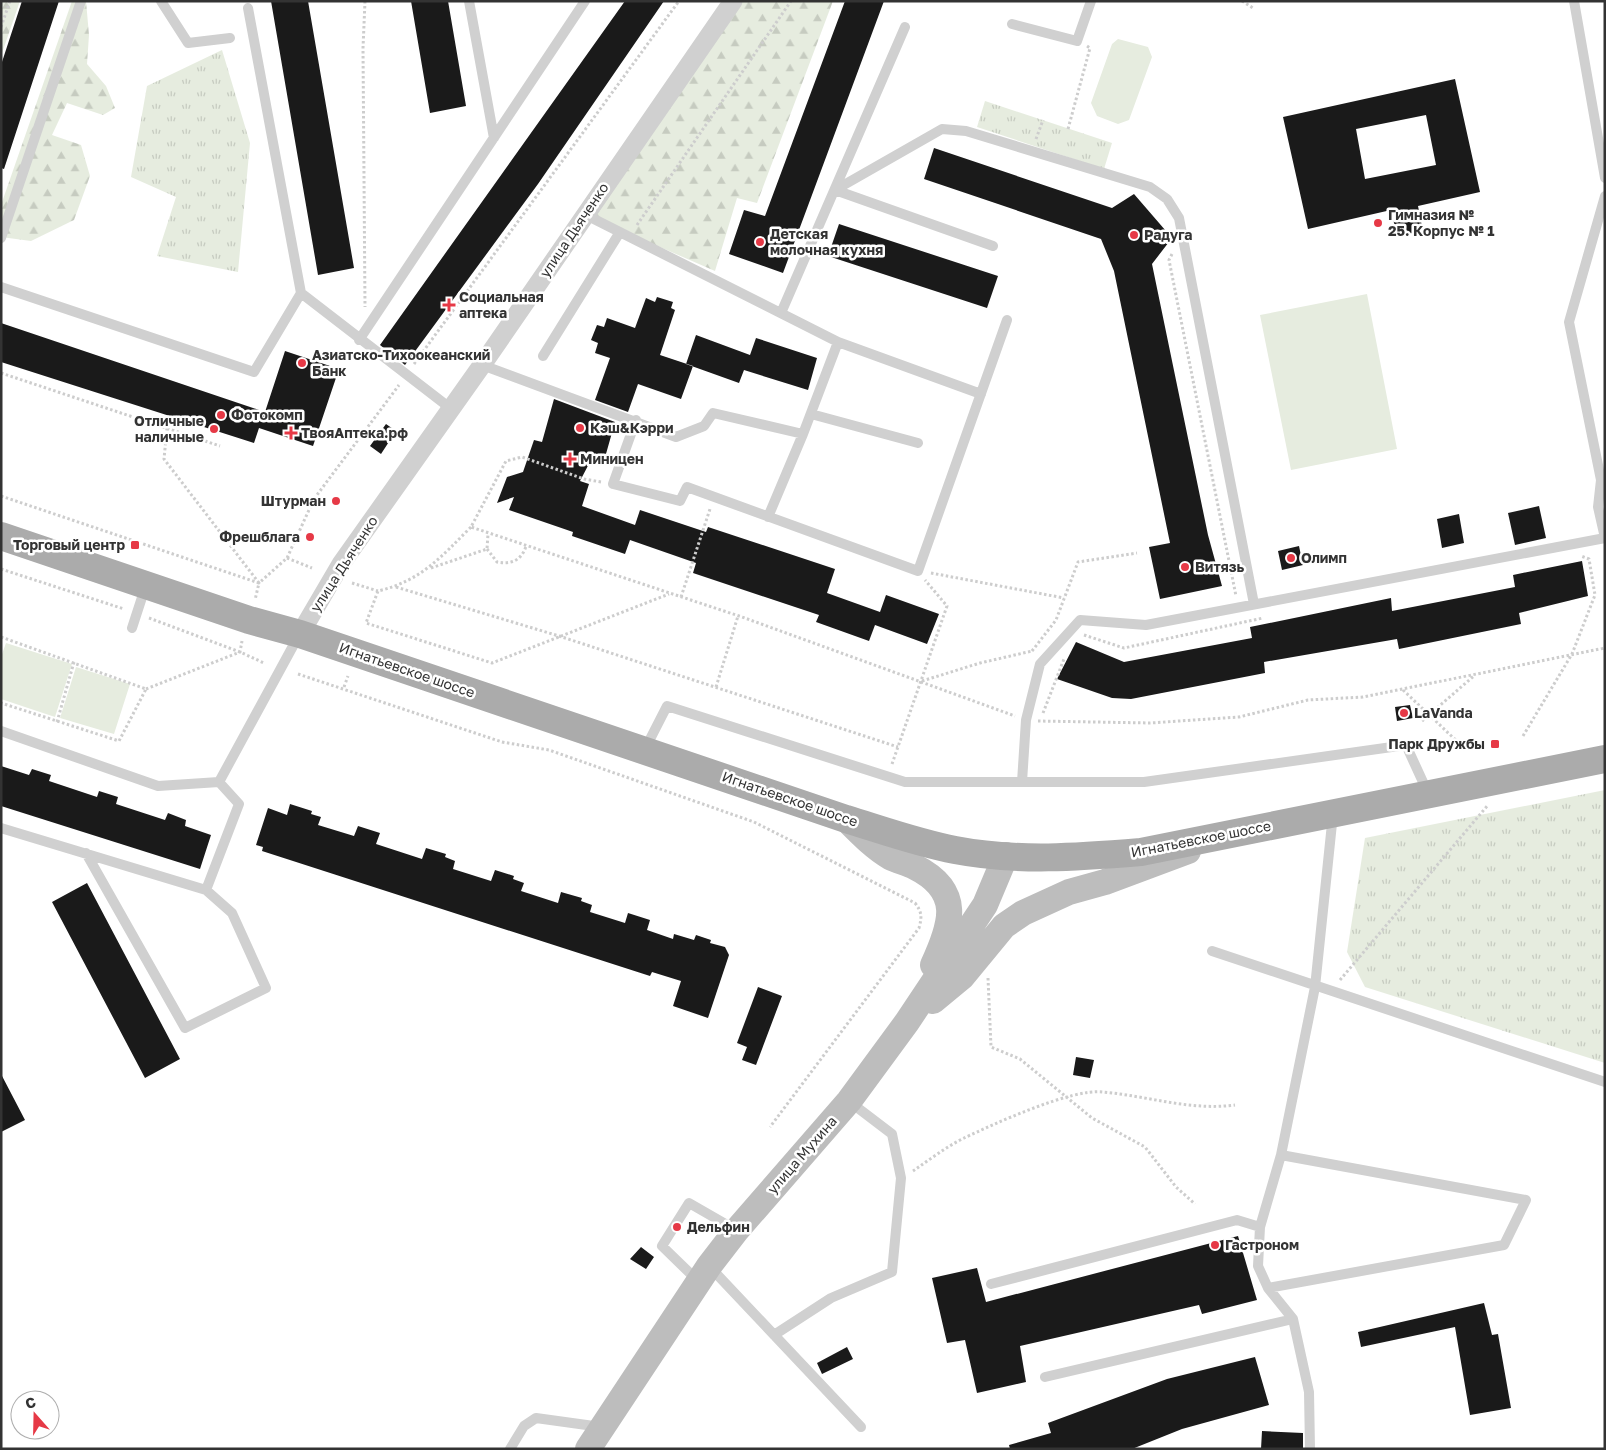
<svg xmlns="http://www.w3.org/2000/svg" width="1606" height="1450" font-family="'Golos Text',sans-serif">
<defs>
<pattern id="grass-tufts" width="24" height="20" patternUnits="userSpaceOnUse" patternTransform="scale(1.25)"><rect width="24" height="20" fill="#e6ecdf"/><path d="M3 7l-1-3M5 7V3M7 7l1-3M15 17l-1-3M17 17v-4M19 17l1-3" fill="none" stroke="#c6cbc0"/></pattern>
<pattern id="forest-firs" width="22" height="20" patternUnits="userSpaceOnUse" patternTransform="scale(1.25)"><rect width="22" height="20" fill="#e6ecdf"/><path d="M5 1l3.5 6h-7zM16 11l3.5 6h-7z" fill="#c6cbc0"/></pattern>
</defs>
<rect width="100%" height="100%" fill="#fff"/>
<path fill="url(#grass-tufts)" d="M222,50L250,143L238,272L157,256L176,197L131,177L147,86Z
M985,101L1112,143L1104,169L977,127Z
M1605,790V1063L1365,987L1347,952L1365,838Z"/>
<path fill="url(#forest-firs)" d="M1,1H20L1,56Z
M72,1H86L89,35L87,64L106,86L115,108L103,115L67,103L52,135L81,145L90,176L74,220L31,241L1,237V205Z
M733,1H833L757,203L737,198L715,271L584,214Z"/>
<path fill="#e6ecdf" d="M1118,39L1148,47L1152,57L1129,120L1118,124L1097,116L1091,103L1112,44Z
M1367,294L1397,449L1291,470L1260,315Z
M6,643L72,664L55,717L1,699V657Z
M76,667L130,684L114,734L60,718Z"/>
<path fill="#1a1a1a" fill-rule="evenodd" d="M22,1H59L4,169L1,168V65Z
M271,1H308L354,268L318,275Z
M411,1H448L466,106L430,113Z
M625,1H664L538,184L405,365L380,345Z
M845,1H884L783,273L729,254L744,210L765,216Z
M1455,79L1480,192L1418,206L1423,231L1397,236L1391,210L1308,229L1283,117ZM1426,115L1436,165L1365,179L1356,129Z
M934,148L1112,208L1134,194L1172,238L1152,264L1208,535L1222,586L1160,599L1149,547L1170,543L1114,271L1101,239L924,179Z
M839,224L998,276L987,308L828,256Z
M657,297L673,302L671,308L675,310L660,355L693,366L681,399L638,384L628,412L595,400L610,358L595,353L598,343L591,340L597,325L604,327L607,318L635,328L646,298L655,302Z
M1,323L265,412L285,351L339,369L313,446L259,428L254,443L1,362Z
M696,335L750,355L756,338L817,358L808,390L744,370L739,383L686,364Z
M554,399L615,422L604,461L592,458L580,481L589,484L582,506L635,525L640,510L706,532L708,527L835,569L827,593L880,612L886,595L939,614L927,644L875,625L869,641L816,622L819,615L693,573L696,563L630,540L625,554L572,536L573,532L509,510L514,497L497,503L507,477L523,472L534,440L542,442Z
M386,424L396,431L381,454L370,446Z
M1539,506L1546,538L1515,545L1508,513Z
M1459,514L1464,543L1442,548L1437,519Z
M1299,546L1303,565L1282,570L1278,551Z
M1582,561L1588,596L1519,613L1521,624L1399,649L1397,639L1264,662L1265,673L1131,699L1112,698L1057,679L1076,642L1124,662L1252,638L1250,627L1391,598L1392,611L1515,587L1513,575Z
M1410,705L1413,718L1397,721L1395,707Z
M1,766L29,775L32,769L51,775L49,781L97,797L99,791L118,797L116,804L165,820L168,813L186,820L185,826L211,835L200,869L1,806Z
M290,804L312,811L311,814L321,817L318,825L354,836L358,826L380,833L376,844L422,859L426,848L446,854L445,857L455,861L453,869L491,881L495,870L514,876L513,879L524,883L521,891L558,903L561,892L582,898L581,901L592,905L590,912L625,923L628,913L650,920L647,930L673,939L674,934L694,940L696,935L711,940L710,943L725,947L729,955L708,1018L673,1006L681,981L652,972L650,976L262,851L263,847L256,845L268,808L287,815Z
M87,883L180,1059L145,1078L52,902Z
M758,987L782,996L756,1065L742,1060L747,1047L737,1043Z
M1076,1057L1094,1060L1090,1078L1073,1075Z
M1,1074L25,1120L1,1132Z
M1238,1236L1257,1300L1202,1314L1199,1305L1020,1346L1026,1382L977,1393L965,1340L947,1343L932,1278L977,1268L986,1302Z
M641,1247L654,1257L646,1269L630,1259Z
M1484,1303L1492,1335L1498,1334L1511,1408L1470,1415L1455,1327L1361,1347L1358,1332Z
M847,1347L853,1359L822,1374L817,1363Z
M1255,1357L1269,1405L1182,1429L1132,1449H1010L1009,1445L1051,1433L1048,1423L1167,1379Z
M1262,1431L1303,1433V1449H1261Z"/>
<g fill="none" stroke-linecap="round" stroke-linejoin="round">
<path stroke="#cdcdcd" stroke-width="3" stroke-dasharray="2.5 2.5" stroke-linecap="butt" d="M365,1L363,48L365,307
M1242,1L1253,8
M1,27L10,1
M1068,129L1090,48L1087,46
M1036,139L1043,120
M637,225L791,1
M1172,254L1169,260L1236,596
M414,364L679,1
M1,373L220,446
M167,428L164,459L259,583L255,600
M601,482L584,479L522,457L506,461L471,527L742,617L1015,716
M1,496L259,583L287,558L314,499L399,385
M471,527C441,557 421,581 378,591L366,623L492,663L669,594
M487,549L497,562C511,565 522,560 526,546
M287,558L312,568
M431,568L487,549L488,534
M1,569L124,609
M931,573L1064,598
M352,583L378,591
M396,587L559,636L898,747
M681,597L710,509
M149,618L240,652L264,663
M1084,635L1124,648L1263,618
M1,637L146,689L119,741L1,703
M1032,651L1056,620L1078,562L1137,553
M298,674L502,742L549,750L754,822L915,903C922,912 922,917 919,928L770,1127
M922,681L980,663L1032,651
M344,687L348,676
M716,687L738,616
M146,689L240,652L242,641
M1403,690L1463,747
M1043,713L1064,659
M1038,721L1150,723L1239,717L1308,700L1363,697L1605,648
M1422,721L1475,675
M57,722L74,662
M1523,736L1572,654L1595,595L1589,559L1581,556
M892,764L947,606L925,580
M988,978L991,1047L1020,1059L1092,1118L1145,1147L1176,1187L1195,1204
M1340,980L1488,805
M913,1171C929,1160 946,1147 964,1138C994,1124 1072,1088 1103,1092C1148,1096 1190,1111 1235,1105"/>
<path stroke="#d0d0d0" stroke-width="10" d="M161,1L188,43L230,38
M469,1L494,138
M1574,1L1605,178
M248,8L301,293L450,408
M1012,24L1077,41L1091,1
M835,190L942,129L966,131L1150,187L1167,199L1179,218L1254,604
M835,190L993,246
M1605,196L1569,322L1601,480L1598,507L1605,538
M584,214L838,342L803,434L768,517
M1,238L81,1
M1,287L254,372L301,293
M781,313L905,27
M359,340L585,1
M838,342L981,394
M543,356L620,232
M482,365L676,437L704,426L713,413L803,434
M811,414L918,443
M636,420L613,484L680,501L687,487L918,571L1007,320
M132,628L146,585
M1,731L158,786L219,782L299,635
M645,749L667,706L905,782H1144L1406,745L1428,793
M1022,782L1026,720L1040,664L1080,620L1146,625L1605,538
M1,828L206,890L239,804L219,782
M86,853L185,1028L266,988L232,913L206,890
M1212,951L1605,1082
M710,1267L861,1427
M698,1281L662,1246L689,1203L736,1230
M991,1284L1237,1220L1260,1227
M1268,1288L1504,1245L1526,1200L1281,1155
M774,1335L831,1298L892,1272L901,1178L892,1134L850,1102
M1045,1377L1293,1319
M510,1449L524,1426L536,1418L601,1427
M1310,1449L1309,1392L1293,1319L1268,1288L1258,1266L1260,1227L1281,1155L1315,987L1333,814"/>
<path stroke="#d0d0d0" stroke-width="19" d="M300,634L341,564L482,365L733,1"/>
<path stroke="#bdbdbd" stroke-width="26" d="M846,819C859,832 873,847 890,857C898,861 907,863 915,867C963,891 952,924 933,965
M933,1001L962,977L1004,926L1023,913L1069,892L1105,882L1188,851
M588,1449L709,1266L736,1231L849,1101L907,1022L985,905L1006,855"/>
<path stroke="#ababab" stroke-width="28" d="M1,536L249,620L300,634L846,819C882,830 918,843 955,850C1017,862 1080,857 1141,852L1605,759"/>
</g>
<g fill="#e63946" stroke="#fff" stroke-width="2">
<circle cx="1378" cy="223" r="5"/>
<circle cx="1134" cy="235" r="5"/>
<circle cx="760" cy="242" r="5"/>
<path d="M446.5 297.5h5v5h5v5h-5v5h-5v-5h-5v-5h5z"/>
<circle cx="302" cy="363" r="5"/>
<circle cx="221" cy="415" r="5"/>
<circle cx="580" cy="428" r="5"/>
<circle cx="214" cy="429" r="5"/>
<path d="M288.5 425.5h5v5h5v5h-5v5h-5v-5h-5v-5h5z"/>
<path d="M567.5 451.5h5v5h5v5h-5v5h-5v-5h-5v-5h5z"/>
<circle cx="336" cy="501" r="5"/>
<circle cx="310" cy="537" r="5"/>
<rect x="130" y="540" width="10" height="10" rx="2.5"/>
<circle cx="1291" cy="558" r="5"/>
<circle cx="1185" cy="567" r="5"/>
<circle cx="1404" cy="713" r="5"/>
<rect x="1490" y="739" width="10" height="10" rx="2.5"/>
<circle cx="677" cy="1227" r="5"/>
<circle cx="1215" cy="1245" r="5"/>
</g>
<g text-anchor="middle" stroke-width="5" stroke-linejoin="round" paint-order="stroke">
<g font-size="14" font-weight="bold" fill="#333" stroke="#fff" text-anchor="start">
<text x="1388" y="220">Гимназия №<tspan x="1388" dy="16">25. Корпус № 1</tspan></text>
<text x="770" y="239">Детская<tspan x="770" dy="16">молочная кухня</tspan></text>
<text x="1144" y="240">Радуга</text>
<text x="459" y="302">Социальная<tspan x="459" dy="16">аптека</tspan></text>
<text x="312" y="360">Азиатско-Тихоокеанский<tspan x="312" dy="16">Банк</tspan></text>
<text x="231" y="420">Фотокомп</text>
<text x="204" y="426" text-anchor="end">Отличные<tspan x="204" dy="16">наличные</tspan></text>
<text x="590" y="433">Кэш&amp;Кэрри</text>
<text x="301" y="438">ТвояАптека.рф</text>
<text x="580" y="464">Миницен</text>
<text x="326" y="506" text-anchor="end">Штурман</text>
<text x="300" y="542" text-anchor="end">Фрешблага</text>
<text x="125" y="550" text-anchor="end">Торговый центр</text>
<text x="1301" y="563">Олимп</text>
<text x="1195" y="572">Витязь</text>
<text x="1414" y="718">LaVanda</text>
<text x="1485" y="749" text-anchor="end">Парк Дружбы</text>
<text x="687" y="1232">Дельфин</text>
<text x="1225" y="1250">Гастроном</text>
</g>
<g font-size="14" fill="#333" stroke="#fff">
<text transform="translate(574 230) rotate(-56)" y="5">улица Дьяченко</text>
<text transform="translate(344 564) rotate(-57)" y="5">улица Дьяченко</text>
<text transform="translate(407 670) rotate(19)" y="5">Игнатьевское шоссе</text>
<text transform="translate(790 799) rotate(19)" y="5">Игнатьевское шоссе</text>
<text transform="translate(1201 839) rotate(-11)" y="5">Игнатьевское шоссе</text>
<text transform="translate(802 1155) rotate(-49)" y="5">улица Мухина</text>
</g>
</g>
<rect width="1606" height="1450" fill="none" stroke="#333333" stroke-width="5"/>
<g transform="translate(35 1415) rotate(340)"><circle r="24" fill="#ffffff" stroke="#adadad"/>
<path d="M0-4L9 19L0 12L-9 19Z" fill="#e63946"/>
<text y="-8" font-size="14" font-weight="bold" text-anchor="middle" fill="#333333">С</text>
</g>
</svg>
